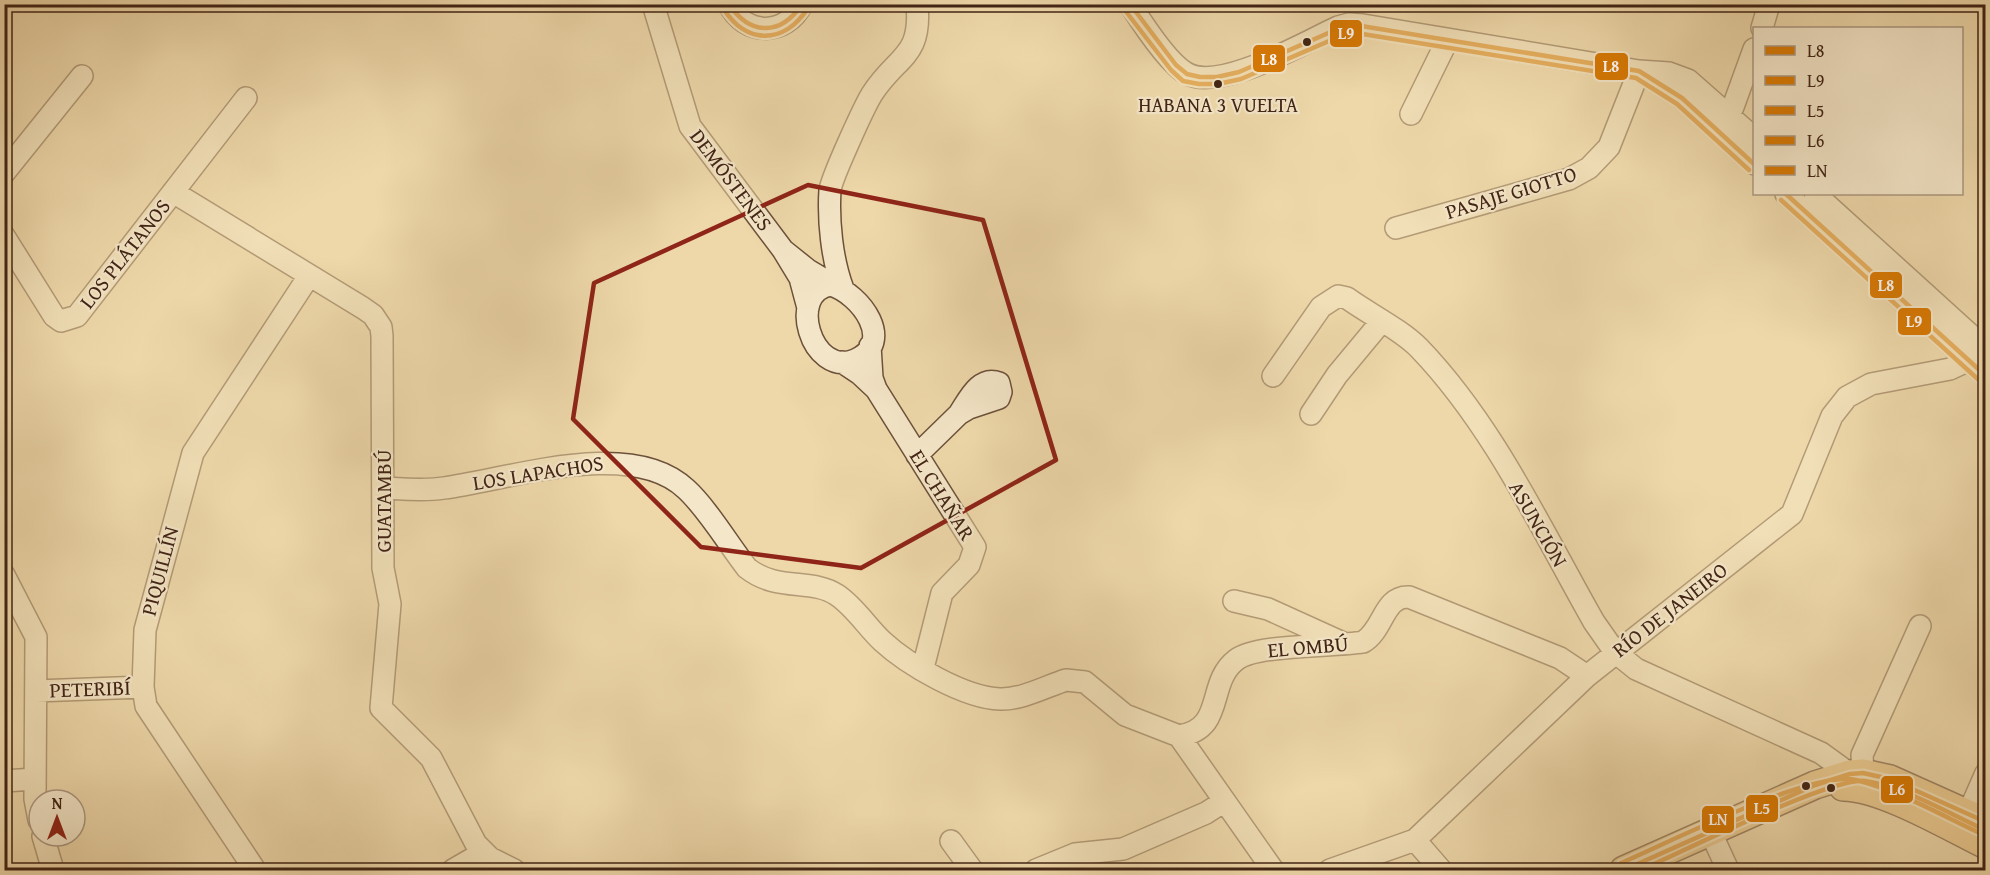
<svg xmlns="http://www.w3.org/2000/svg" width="1990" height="875" font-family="'Gentium Book Plus',serif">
<rect width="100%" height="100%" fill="#eed8aa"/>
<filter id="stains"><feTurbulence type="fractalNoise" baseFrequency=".00333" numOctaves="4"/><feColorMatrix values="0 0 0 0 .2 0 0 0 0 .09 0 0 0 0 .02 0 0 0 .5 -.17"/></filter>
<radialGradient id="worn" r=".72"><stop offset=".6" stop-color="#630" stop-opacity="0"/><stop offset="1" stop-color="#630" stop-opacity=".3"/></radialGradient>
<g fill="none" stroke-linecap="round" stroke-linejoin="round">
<defs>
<path id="minor" d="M653,4L690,126L783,250
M729,4C744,36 786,37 802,4
M1130,4C1142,23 1167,62 1186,73C1219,93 1305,42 1338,27L1349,24L1363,25L1639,71L1669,73L1688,80L1754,138
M1762,28L1769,4
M1645,74L1682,98L1754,164
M1411,114L1447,41
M1718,122L1733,107L1754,49
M4,173L82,76
M173,192L363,308L373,315L381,327L382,336L383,568L390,604L381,708L431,758L476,844L490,858L514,870
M1786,194L1986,376
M1815,194L1986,349
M1396,228L1569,179L1589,168L1609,147L1639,71
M4,236L54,316L61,321L77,316L246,98
M831,285C861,294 896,343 855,360C811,378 786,291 831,285Z
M843,289C832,260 828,221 830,190C832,177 864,107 872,94C897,55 922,58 917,4
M808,308L800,278L783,250L808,270L835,286
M842,362L860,374L876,389L872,378L870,346
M1273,376L1321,307L1338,296L1347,298C1369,314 1400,329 1419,348C1494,426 1541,529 1594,622L1615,652L1636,669L1821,753L1850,774
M876,389L975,547L969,565L942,593L923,668
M1311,414L1337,375L1381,322
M917,455L959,414L969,408L999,398L1001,392L999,383C979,375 968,401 959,414
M385,488C404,489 424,491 444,488C511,479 631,437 686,489C707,508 729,545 747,568C777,592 812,578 837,595C855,607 867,627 882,641C908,665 965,698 1000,699C1021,700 1047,686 1066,680L1085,682L1125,715L1179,736L1273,870
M4,575L36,637L35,799L39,820
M1234,601L1268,609L1343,643
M36,691L143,687
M1179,736C1226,729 1206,683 1236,660C1256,644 1333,647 1363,642C1384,630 1383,596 1409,597L1560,658L1587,676
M1863,773L1862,755L1920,626
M4,781L35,779
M1968,814L1986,773
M1711,833L1728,870
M43,836L53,870
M1415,840L1441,870
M951,841L972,870
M255,870L146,706L143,687L145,630L193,453L309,276
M453,870L484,852
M1036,870L1075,854L1123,849L1206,813L1223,802
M1330,870L1415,840L1587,676L1792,514L1832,416L1847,397L1871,384L1950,369L1967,361L1982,346"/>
<path id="major" d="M1843,787C1882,787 1949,827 1986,845
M1624,870L1815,785L1850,774L1863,773L1890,779L1986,822"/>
</defs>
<use href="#minor" stroke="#6c513a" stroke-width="24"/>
<use href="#major" stroke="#412415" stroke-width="30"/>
<use href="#minor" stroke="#f4e6c8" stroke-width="21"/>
<use href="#major" stroke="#e7bc75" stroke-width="27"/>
<defs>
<path id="bus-1" d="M729,4C750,36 781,36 802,4
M1130,4L1176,65L1187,74L1200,77H1217L1239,72L1349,24L1639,71L1682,98L1754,164
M1786,194L1986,376"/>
<path id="bus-2" d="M723,8C746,45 784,45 808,8
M1124,9L1171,70L1183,81L1199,84H1218L1241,79L1350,32L1636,78L1677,104L1749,170
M1781,200L1981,382"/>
<path id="bus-3" d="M1624,870L1815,785L1850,774L1863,773L1890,779L1986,822"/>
<path id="bus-4" d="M1641,870C1680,853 1833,776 1865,781C1905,787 1946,812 1983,829"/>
<path id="bus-5" d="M1621,863C1668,843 1811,770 1856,780C1901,791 1944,817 1986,836"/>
</defs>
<use href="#bus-1" stroke="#f4e6c8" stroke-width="9"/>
<use href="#bus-2" stroke="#f4e6c8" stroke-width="9"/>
<use href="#bus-3" stroke="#f4e6c8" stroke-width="9"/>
<use href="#bus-4" stroke="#f4e6c8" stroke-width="9"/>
<use href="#bus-5" stroke="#f4e6c8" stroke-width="9"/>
<use href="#bus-1" stroke="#d97a04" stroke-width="4.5"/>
<use href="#bus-2" stroke="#d97a04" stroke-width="4.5"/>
<use href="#bus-3" stroke="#d97a04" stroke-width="4.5"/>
<use href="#bus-4" stroke="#d97a04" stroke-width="4.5"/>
<use href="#bus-5" stroke="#d97a04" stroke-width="4.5"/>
</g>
<path d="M0 0H1990V875H0ZM808,185L983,220L1056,460L861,568L701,547L573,419L594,283Z" fill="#eed8aa" fill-opacity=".55" fill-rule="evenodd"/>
<path fill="none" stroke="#8f2418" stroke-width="4.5" stroke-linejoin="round" d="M808,185L983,220L1056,460L861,568L701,547L573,419L594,283Z"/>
<g fill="#412415" stroke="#f4e6c8" stroke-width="2">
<circle cx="1307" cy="42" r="5"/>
<circle cx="1218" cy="84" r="5"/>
<circle cx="1806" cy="786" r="5"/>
<circle cx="1831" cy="788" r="5"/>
</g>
<g text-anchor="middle" stroke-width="4.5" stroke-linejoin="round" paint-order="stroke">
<g font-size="20" fill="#412415" stroke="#f4e6c8">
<text x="1218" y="112">HABANA 3 VUELTA</text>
</g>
<g font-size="21" fill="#412415" stroke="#f4e6c8">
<text transform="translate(731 180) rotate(53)" y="7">DEMÓSTENES</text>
<text transform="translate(1511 193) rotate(-17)" y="7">PASAJE GIOTTO</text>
<text transform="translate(125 254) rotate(-52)" y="7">LOS PLÁTANOS</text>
<text transform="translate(538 473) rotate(-9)" y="7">LOS LAPACHOS</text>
<text transform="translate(942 495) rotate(58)" y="7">EL CHAÑAR</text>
<text transform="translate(384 501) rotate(-90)" y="7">GUATAMBÚ</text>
<text transform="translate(1538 524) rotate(60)" y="7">ASUNCIÓN</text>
<text transform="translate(160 571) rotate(-75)" y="7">PIQUILLÍN</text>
<text transform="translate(1670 610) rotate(-38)" y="7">RÍO DE JANEIRO</text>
<text transform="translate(1308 647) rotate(-5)" y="7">EL OMBÚ</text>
<text transform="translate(90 689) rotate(-2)" y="7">PETERIBÍ</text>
</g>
</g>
<g stroke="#f4e6c8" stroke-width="2">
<rect x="1329" y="19" width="34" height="29" rx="6" fill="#d97a04"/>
<rect x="1252" y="44" width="34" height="29" rx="6" fill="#d97a04"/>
<rect x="1594" y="52" width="35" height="29" rx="6" fill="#d97a04"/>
<rect x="1869" y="271" width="34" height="28" rx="6" fill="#d97a04"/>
<rect x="1897" y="307" width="35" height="29" rx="6" fill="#d97a04"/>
<rect x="1880" y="775" width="34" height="29" rx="6" fill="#d97a04"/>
<rect x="1745" y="794" width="34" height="29" rx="6" fill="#d97a04"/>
<rect x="1701" y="805" width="34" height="29" rx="6" fill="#d97a04"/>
</g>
<g font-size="16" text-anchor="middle" font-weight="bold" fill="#fff">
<text x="1346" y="39">L9</text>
<text x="1269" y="65">L8</text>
<text x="1611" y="72">L8</text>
<text x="1886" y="291">L8</text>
<text x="1914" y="327">L9</text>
<text x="1897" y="795">L6</text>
<text x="1762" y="814">L5</text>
<text x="1718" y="825">LN</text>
</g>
<rect width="1990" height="875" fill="none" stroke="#eed8aa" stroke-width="24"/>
<rect x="6" y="6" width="1978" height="863" fill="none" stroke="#412415" stroke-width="3"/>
<rect x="12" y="12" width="1966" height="851" fill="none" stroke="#412415" stroke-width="1.5"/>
<rect x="1753" y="27" width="210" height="168" fill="#f4e6c8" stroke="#ac9880" stroke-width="1.5"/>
<rect x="1765" y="46" width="30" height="9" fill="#d97a04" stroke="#ac9880" stroke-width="1.5"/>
<text x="1807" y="57" font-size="18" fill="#412415">L8</text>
<rect x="1765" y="76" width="30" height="9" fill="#d97a04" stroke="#ac9880" stroke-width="1.5"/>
<text x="1807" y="87" font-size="18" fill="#412415">L9</text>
<rect x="1765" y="106" width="30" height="9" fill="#d97a04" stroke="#ac9880" stroke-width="1.5"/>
<text x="1807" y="117" font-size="18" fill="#412415">L5</text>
<rect x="1765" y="136" width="30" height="9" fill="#d97a04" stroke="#ac9880" stroke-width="1.5"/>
<text x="1807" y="147" font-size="18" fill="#412415">L6</text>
<rect x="1765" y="166" width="30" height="9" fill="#d97a04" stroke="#ac9880" stroke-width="1.5"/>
<text x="1807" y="177" font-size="18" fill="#412415">LN</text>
<g transform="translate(57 818)"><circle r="28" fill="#f4e6c8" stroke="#ac9880" stroke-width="1.5"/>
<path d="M0-4.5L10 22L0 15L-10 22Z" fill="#8f2418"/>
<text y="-9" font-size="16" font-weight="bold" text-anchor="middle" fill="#412415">N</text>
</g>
<rect width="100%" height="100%" filter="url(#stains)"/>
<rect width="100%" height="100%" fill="url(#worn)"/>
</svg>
